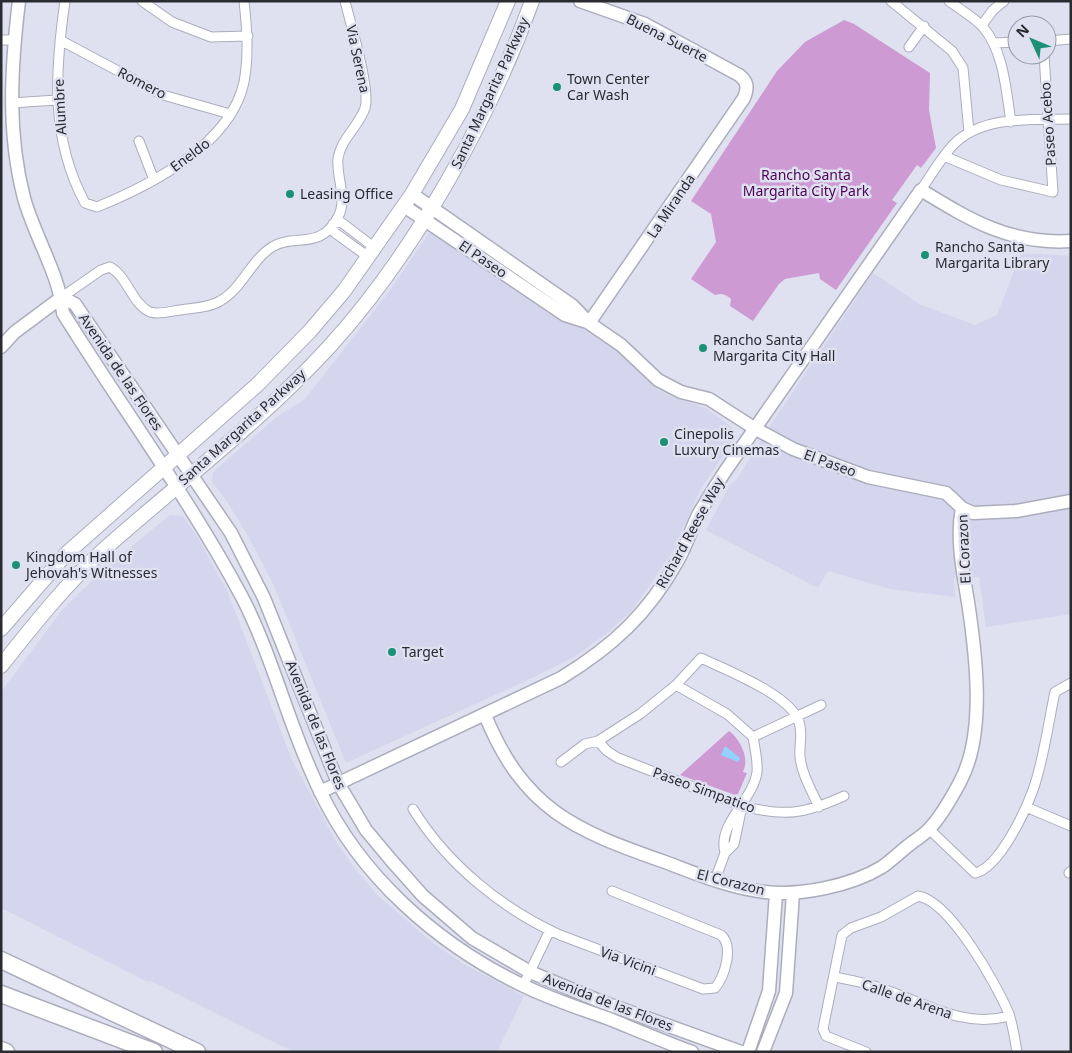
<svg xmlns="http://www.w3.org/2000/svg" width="1072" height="1053" font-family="'Noto Sans',sans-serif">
<rect width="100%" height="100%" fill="#dfe1f0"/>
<path fill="#d3d6ec" d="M440,232L637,363L657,389L671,397L706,408L734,429L735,438L700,490L673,551L651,584L632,610L606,634L574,657L534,677L346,763L274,586L248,536L226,500L212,482L213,472L278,416L305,399L388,293L429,233Z
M1021,253L1071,256V614L986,627L979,577L954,578L955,597L890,589L828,571L818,588L706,530L730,485L737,479L776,417L873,273L919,304L975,325L997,315Z
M170,515L183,516L198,538L228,593L292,760L337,843L353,866L378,896L433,943L462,963L524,996L497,1052H294L151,981L148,982L1,908V692L62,610L105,568Z"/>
<path fill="#ce9ad3" d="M844,20L854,24L930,73L929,110L936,148L921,168L917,165L892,200L897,203L836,290L820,279L819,273L785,279L779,284L753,321L730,306L731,299C725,294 722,293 715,295L691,279L716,242L711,214L691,201L777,71L805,42Z
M729,731C740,739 750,758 743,772L747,773L738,794L735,795L680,775Z"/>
<path fill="#93d3fb" d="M725,746L740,758L738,762L721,755Z"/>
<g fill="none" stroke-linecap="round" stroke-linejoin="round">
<defs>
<path id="street" d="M65,1C55,71 50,138 85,203L97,207C151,185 231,144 244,82C249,55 247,28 244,1
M142,1L172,22L211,37L248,36
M891,1L952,51L963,68L969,132
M949,1C959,9 974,17 983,27C1004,52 1006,90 1011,122
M982,25L993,10L1004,1
M1,40H14
M60,40L163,95L230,114
M1047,41L1071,39
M995,43L1017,42
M909,47L924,26
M11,103L57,100
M139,141L154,180
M944,156L1001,180L1053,192L1044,55
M921,190C932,174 942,156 955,143C984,115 1034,120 1071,119
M341,222L371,245L372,253L364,254L334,232L333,224Z
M62,297L101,270L110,267C128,277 132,304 150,312C159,315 171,311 180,310C192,308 209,308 220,301C242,289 251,260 272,247C295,233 320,251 338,217C348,199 336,177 338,158C341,139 359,126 365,108C371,91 350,22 345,1
M676,685L727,714L753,737C755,749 758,761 757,772C753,801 717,823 725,853
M753,737L821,705
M598,741L607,751L618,758L742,806C786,817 804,814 844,796
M561,762L585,744L598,741L640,714L676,685L701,658C726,670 791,695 799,722C803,734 799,745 800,757C802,775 812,791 819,807
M1026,807L1071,826
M413,809C447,864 502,909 560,935L703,989L715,988C725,976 734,946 721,935L612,891
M929,829L975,873C999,868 1025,812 1033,790C1044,759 1048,724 1055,692L1071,683
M1069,873L1071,871
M715,880L725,853L734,844L742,806
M835,977C850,980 866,983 880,988C924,1002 962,1029 1009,1016
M523,986L550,930
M866,1052L826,1036L823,1029L842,935L851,928L881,917L918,896C950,901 997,985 1009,1014C1013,1026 1015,1040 1017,1052"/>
<path id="secondary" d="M19,1C11,67 7,133 24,198C34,235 60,276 63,313C122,408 189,498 242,597C274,659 289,728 320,791C360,876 437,944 522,985C550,999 582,1009 612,1020C639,1031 665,1042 692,1052
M580,1L645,24L739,75C748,82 748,88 744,98L589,323
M412,194L573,306L589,323L621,345L658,380L681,392L709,399L754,428L793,449L868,477L946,493L962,508L973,513L1016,511L1071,501
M404,206L565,315L587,322
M62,297L75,304L231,533L264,598L338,783L366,830L391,860L423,896L472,938L530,972L597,1000L741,1052
M1,347L15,332L62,297
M485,715C524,810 574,830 665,862C697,874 730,888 765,892C800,896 851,886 882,867C891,861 900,852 909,845C915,840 924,835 929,829C941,817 952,797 960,782C986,734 976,655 968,602C963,572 956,538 962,508
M320,792L561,678C613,646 648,614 678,560C686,546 691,530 698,515C707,500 716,485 726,470L921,190C970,220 1011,245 1071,241
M748,1052L769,991L776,893
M763,1052L786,993L793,893"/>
<path id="primary" d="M1,629L66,554L257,385L310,331L344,291L412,194L462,109L508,1
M1,666C35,623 69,580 110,544C184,479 263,419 329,347C413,255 490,118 532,1"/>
<path id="highway" d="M1,960L197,1052
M1,994L154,1052
M1,1050L6,1052"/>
</defs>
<use href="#street" stroke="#acadbc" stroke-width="11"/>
<use href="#secondary" stroke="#acadbc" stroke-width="15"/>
<use href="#primary" stroke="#acadbc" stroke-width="16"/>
<use href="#highway" stroke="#acadbc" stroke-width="19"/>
<use href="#street" stroke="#fff" stroke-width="9"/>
<use href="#secondary" stroke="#fff" stroke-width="12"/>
<use href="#primary" stroke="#fff" stroke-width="14"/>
<use href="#highway" stroke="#fff" stroke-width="16"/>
</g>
<g fill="#1a9175" stroke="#dfe1f0" stroke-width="2">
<circle cx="557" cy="87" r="5"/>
<circle cx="290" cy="194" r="5"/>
<circle cx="925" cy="255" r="5"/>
<circle cx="703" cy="348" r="5"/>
<circle cx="664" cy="442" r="5"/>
<circle cx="16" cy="565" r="5"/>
<circle cx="392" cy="652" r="5"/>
</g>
<g text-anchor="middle" stroke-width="5" stroke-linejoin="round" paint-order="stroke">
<g font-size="14" fill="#2a2b31" stroke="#dfe1f0">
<text transform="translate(667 38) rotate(27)" y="5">Buena Suerte</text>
<text transform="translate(358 59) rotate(78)" y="5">Via Serena</text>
<text transform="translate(142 83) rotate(27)" y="5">Romero</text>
<text transform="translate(490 93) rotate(-65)" y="5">Santa Margarita Parkway</text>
<text transform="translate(60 107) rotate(-93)" y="5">Alumbre</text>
<text transform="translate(1048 124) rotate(-94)" y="5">Paseo Acebo</text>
<text transform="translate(190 155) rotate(-37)" y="5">Eneldo</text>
<text transform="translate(671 206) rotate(-56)" y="5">La Miranda</text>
<text transform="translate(483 259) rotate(34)" y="5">El Paseo</text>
<text transform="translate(121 372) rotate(56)" y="5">Avenida de las Flores</text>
<text transform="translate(242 427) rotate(-42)" y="5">Santa Margarita Parkway</text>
<text transform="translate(830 463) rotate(20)" y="5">El Paseo</text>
<text transform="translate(690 533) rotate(-61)" y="5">Richard Reese Way</text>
<text transform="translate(964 549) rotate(-93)" y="5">El Corazon</text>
<text transform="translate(316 725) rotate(68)" y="5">Avenida de las Flores</text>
<text transform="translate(704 790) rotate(20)" y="5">Paseo Simpatico</text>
<text transform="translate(731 882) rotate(14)" y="5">El Corazon</text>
<text transform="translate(628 961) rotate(20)" y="5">Via Vicini</text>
<text transform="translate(907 999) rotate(19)" y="5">Calle de Arena</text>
<text transform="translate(608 1002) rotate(21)" y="5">Avenida de las Flores</text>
</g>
<g font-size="14" fill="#2a2b31" stroke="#dfe1f0" text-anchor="start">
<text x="567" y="84">Town Center<tspan x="567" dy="16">Car Wash</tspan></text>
<text x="300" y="199">Leasing Office</text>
<text x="935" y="252">Rancho Santa<tspan x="935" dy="16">Margarita Library</tspan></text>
<text x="713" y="345">Rancho Santa<tspan x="713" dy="16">Margarita City Hall</tspan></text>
<text x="674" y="439">Cinepolis<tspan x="674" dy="16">Luxury Cinemas</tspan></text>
<text x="26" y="562">Kingdom Hall of<tspan x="26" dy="16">Jehovah's Witnesses</tspan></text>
<text x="402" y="657">Target</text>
</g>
<g font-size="14" fill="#4e0455" stroke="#dfe1f0">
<text x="806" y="180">Rancho Santa<tspan x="806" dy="16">Margarita City Park</tspan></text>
</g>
</g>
<rect width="1072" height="1053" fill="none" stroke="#2a2b31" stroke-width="5"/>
<g transform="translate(1032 40) rotate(314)"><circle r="24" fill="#dfe1f0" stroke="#9798a4"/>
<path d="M0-4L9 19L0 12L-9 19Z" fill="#1a9175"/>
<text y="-8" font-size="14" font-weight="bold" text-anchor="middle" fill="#2a2b31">N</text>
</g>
</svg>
